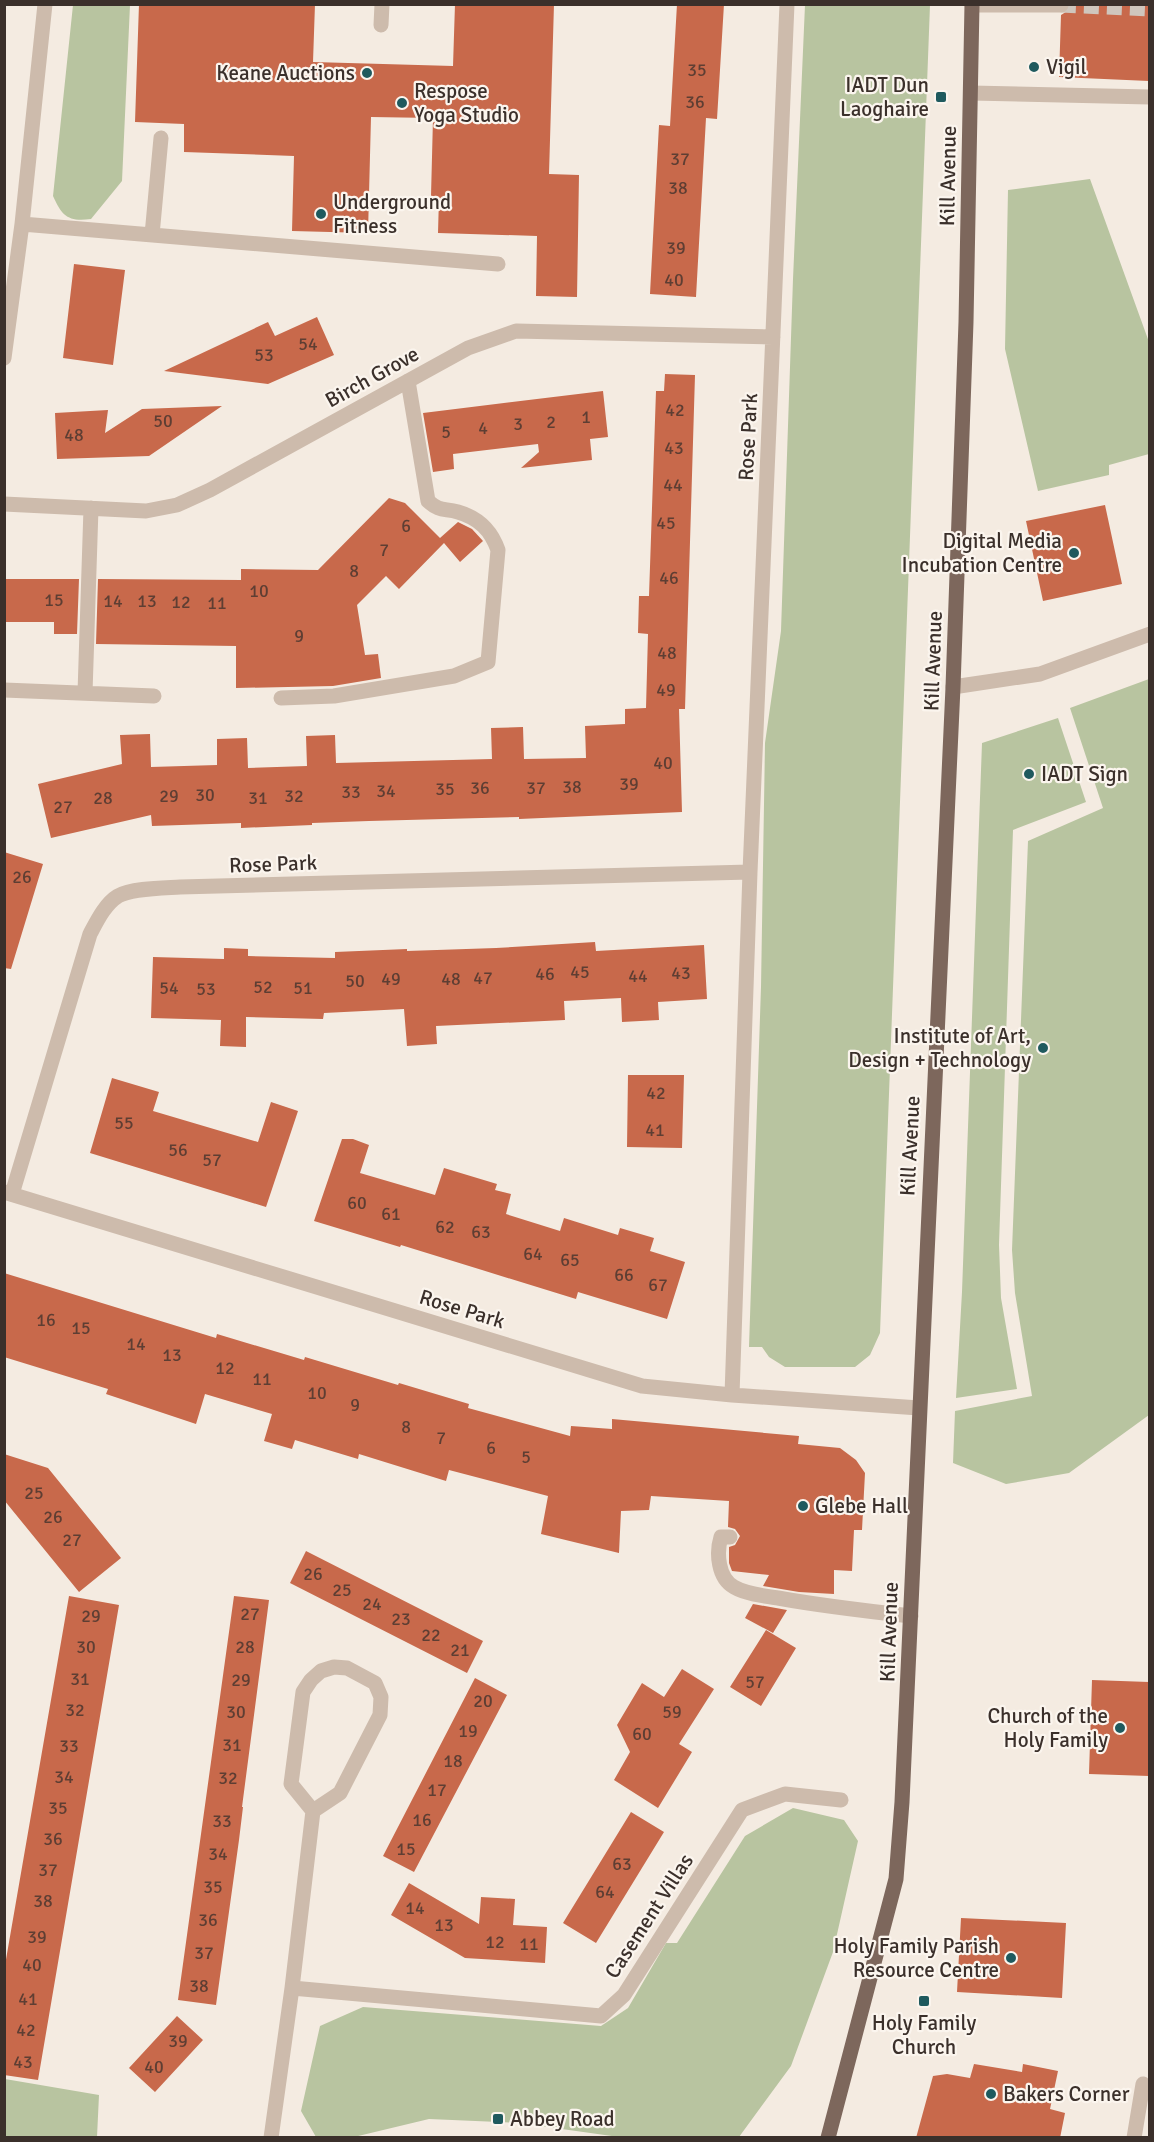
<svg xmlns="http://www.w3.org/2000/svg" width="1154" height="2142" font-family="Signika,sans-serif">
<rect width="100%" height="100%" fill="#f4ebe1"/>
<path fill="#b8c4a0" d="M73,5H130L122,181L91,219C68,222 62,216 53,196Z
M805,5H930L880,1333L870,1355L855,1367H785L769,1357L762,1347H749L761,987L765,743L781,631L793,279Z
M1090,179L1149,342V454L1109,465V475L1038,491L1005,349L1008,190Z
M1149,679V1415L1069,1473L1006,1484L953,1463L955,1411L1032,1396L1015,1293L1012,1250L1028,841L1103,808L1070,708Z
M1058,718L1086,802L1013,830L999,1245L1001,1298L1017,1389L956,1398L962,1292L982,743Z
M793,1808L844,1820L858,1841L833,1952L791,2066L739,2137L626,2138L519,2123L429,2119L354,2137H316L301,2111L320,2026L363,2007L601,2026L628,2008L666,1943H677L745,1836Z
M5,2079L99,2095L97,2137H5Z"/>
<path fill="#c8694b" d="M139,4H315L313,62L453,66L455,4H554L549,174L579,175L577,297L536,296L537,236L438,233L439,197L431,196L433,118L371,117L368,233L292,231L294,156L184,152V124L135,122Z
M677,4H724L717,119L706,118L696,297L650,294L659,125L670,126Z
M1071,4H1149V81L1059,77L1061,15L1069,10Z
M74,264L125,270L113,365L63,358Z
M317,317L334,355L268,384L164,371L268,322L275,336Z
M665,374L695,375L685,709H679L682,812L519,819V817L369,821L312,823V825L241,828V823L152,826L151,815L51,838L38,784L122,764L120,735L150,734L151,767L217,765V739L247,738L248,768L307,766L306,736L335,735L336,763L492,759L491,728L523,727L524,759L586,758L585,726L625,724V709L646,708L648,634L638,633L639,596H649L656,391H664Z
M603,391L608,437L590,439L592,460L521,468L539,452L538,444L453,454L454,469L433,472L423,413Z
M222,406L149,456L57,459L55,413L108,410L105,433L142,409Z
M389,498L405,503L440,538L458,522L472,529L483,541L460,562L444,543L399,589L386,576L357,605L365,655L378,654L381,678L333,686L236,688V646L96,644L98,579L241,580V569L318,570Z
M1105,505L1122,584L1043,601L1026,521Z
M4,579H79L77,634H54V622H4Z
M4,852L43,864L11,969L4,968Z
M595,942L596,951L704,945L707,999L658,1002L659,1020L622,1022L621,998L564,1001L565,1020L436,1026L437,1044L407,1046L404,1009L324,1013L323,1019L246,1017V1047L220,1046L221,1020L151,1018L153,957L224,959V948L248,949V956L335,958V952L407,949V951L496,948Z
M628,1075H684L682,1148L627,1147Z
M112,1078L159,1092L153,1111L258,1142L271,1102L298,1111L266,1207L90,1153Z
M342,1139H353L369,1145L360,1173L435,1195L444,1168L497,1184L495,1190L511,1194L506,1214L560,1231L564,1218L618,1235L620,1228L654,1238L650,1251L685,1262L667,1319L578,1292L576,1299L401,1245L400,1247L314,1221Z
M4,1273L216,1338L217,1334L304,1360L305,1357L398,1385L399,1383L469,1404L468,1408L570,1436L571,1426L612,1429V1419L799,1436L798,1444L840,1448L856,1460L865,1473L862,1530H854L852,1571L834,1570V1594L799,1592L763,1586L769,1575L732,1571L729,1563V1547L735,1545L740,1536L735,1529L728,1527L729,1501L651,1496L649,1510L621,1511L619,1553L541,1534L548,1496L449,1470L446,1481L359,1454L358,1459L295,1440L292,1449L264,1441L272,1414L205,1394L196,1424L106,1394L108,1389L4,1357Z
M4,1454L48,1468L121,1558L79,1592L4,1500Z
M306,1551L483,1641L467,1673L290,1583Z
M69,1596L119,1605L38,2080L4,2075V1971Z
M234,1596L269,1600L242,1807H243L239,1840L216,2005L178,2000Z
M753,1604L787,1610L773,1633L745,1618Z
M766,1630L796,1648L761,1706L730,1687Z
M682,1669L714,1689L679,1744L692,1752L658,1808L614,1780L630,1752L617,1725L642,1683L664,1697Z
M475,1678L507,1695L414,1872L383,1856Z
M1092,1680L1149,1682V1776L1089,1774Z
M631,1812L664,1832L596,1943L563,1923Z
M409,1883L479,1924L481,1897L515,1899L513,1925L547,1927L545,1963L465,1958L391,1915Z
M961,1918L1066,1923L1062,1998L957,1992Z
M177,2016L203,2040L155,2092L129,2068Z
M974,2064L1022,2072L1023,2064L1058,2071L1050,2109L1065,2113L1060,2138H916L933,2076L947,2074L970,2078Z"/>
<g fill="none" stroke-linecap="round" stroke-linejoin="round">
<path stroke="#cfc6bd" stroke-width="15" stroke-dasharray="15 8" stroke-linecap="butt" d="M1061,5L1150,9"/>
<path stroke="#cdbbac" stroke-width="15" d="M972,5H1061
M381,25L382,4
M971,93L1150,97
M22,224L498,264
M152,235L161,138
M4,358L22,224L45,4
M4,504L146,511L177,505L210,490L468,348L516,331L773,337
M953,687L1040,674L1150,634
M4,690L154,696
M85,693L91,508
M281,698L334,696L454,676L488,662L498,550C491,530 479,518 458,512C444,508 440,512 428,501L408,381
M4,1192L642,1386L732,1395L919,1408
M12,1194L90,934C97,921 105,904 118,896C132,888 164,888 180,887L750,872
M732,1395L750,872L787,4
M730,1537H721C716,1553 718,1578 734,1587C746,1594 764,1596 778,1598C822,1606 866,1611 911,1616
M292,1988L601,2016L624,1995L742,1810L785,1794L841,1800
M271,2138L292,1988L313,1811L291,1784L303,1692L311,1680L321,1671L334,1667L347,1668L375,1683L381,1697L380,1715L340,1793L313,1811
M1134,2138L1143,2084"/>
<path stroke="#7d675c" stroke-width="15" d="M828,2138L896,1879L902,1802L953,687L966,322L972,4"/>
</g>
<g fill="#1f5a5e" stroke="#fbf5ee" stroke-width="2">
<circle cx="1034" cy="67" r="6"/>
<circle cx="367" cy="73" r="6"/>
<rect x="935" y="91" width="12" height="12" rx="3"/>
<circle cx="402" cy="103" r="6"/>
<circle cx="321" cy="214" r="6"/>
<circle cx="1074" cy="553" r="6"/>
<circle cx="1029" cy="774" r="6"/>
<circle cx="1043" cy="1048" r="6"/>
<circle cx="803" cy="1506" r="6"/>
<circle cx="1120" cy="1728" r="6"/>
<circle cx="1011" cy="1958" r="6"/>
<rect x="918" y="1995" width="12" height="12" rx="3"/>
<circle cx="991" cy="2094" r="6"/>
<rect x="492" y="2113" width="12" height="12" rx="3"/>
</g>
<g text-anchor="middle" stroke-width="4.5" stroke-linejoin="round" paint-order="stroke">
<g font-size="18" fill="#5e3e33">
<text x="697" y="76">35</text>
<text x="695" y="108">36</text>
<text x="680" y="165">37</text>
<text x="678" y="194">38</text>
<text x="676" y="254">39</text>
<text x="674" y="286">40</text>
<text x="308" y="350">54</text>
<text x="264" y="361">53</text>
<text x="675" y="416">42</text>
<text x="586" y="423">1</text>
<text x="163" y="427">50</text>
<text x="551" y="428">2</text>
<text x="518" y="430">3</text>
<text x="483" y="434">4</text>
<text x="446" y="438">5</text>
<text x="74" y="441">48</text>
<text x="674" y="454">43</text>
<text x="673" y="491">44</text>
<text x="666" y="529">45</text>
<text x="406" y="532">6</text>
<text x="384" y="556">7</text>
<text x="354" y="577">8</text>
<text x="669" y="584">46</text>
<text x="259" y="597">10</text>
<text x="54" y="606">15</text>
<text x="113" y="607">14</text>
<text x="147" y="607">13</text>
<text x="181" y="608">12</text>
<text x="217" y="609">11</text>
<text x="299" y="642">9</text>
<text x="667" y="659">48</text>
<text x="666" y="696">49</text>
<text x="663" y="769">40</text>
<text x="629" y="790">39</text>
<text x="572" y="793">38</text>
<text x="480" y="794">36</text>
<text x="536" y="794">37</text>
<text x="445" y="795">35</text>
<text x="386" y="797">34</text>
<text x="351" y="798">33</text>
<text x="205" y="801">30</text>
<text x="169" y="802">29</text>
<text x="294" y="802">32</text>
<text x="103" y="804">28</text>
<text x="258" y="804">31</text>
<text x="63" y="813">27</text>
<text x="22" y="883">26</text>
<text x="580" y="978">45</text>
<text x="681" y="979">43</text>
<text x="545" y="980">46</text>
<text x="638" y="982">44</text>
<text x="483" y="984">47</text>
<text x="391" y="985">49</text>
<text x="451" y="985">48</text>
<text x="355" y="987">50</text>
<text x="263" y="993">52</text>
<text x="169" y="994">54</text>
<text x="303" y="994">51</text>
<text x="206" y="995">53</text>
<text x="656" y="1099">42</text>
<text x="124" y="1129">55</text>
<text x="655" y="1136">41</text>
<text x="178" y="1156">56</text>
<text x="212" y="1166">57</text>
<text x="357" y="1209">60</text>
<text x="391" y="1220">61</text>
<text x="445" y="1233">62</text>
<text x="481" y="1238">63</text>
<text x="533" y="1260">64</text>
<text x="570" y="1266">65</text>
<text x="624" y="1281">66</text>
<text x="658" y="1291">67</text>
<text x="46" y="1326">16</text>
<text x="81" y="1334">15</text>
<text x="136" y="1350">14</text>
<text x="172" y="1361">13</text>
<text x="225" y="1374">12</text>
<text x="262" y="1385">11</text>
<text x="317" y="1399">10</text>
<text x="355" y="1411">9</text>
<text x="406" y="1433">8</text>
<text x="441" y="1444">7</text>
<text x="491" y="1454">6</text>
<text x="526" y="1463">5</text>
<text x="34" y="1499">25</text>
<text x="53" y="1523">26</text>
<text x="72" y="1546">27</text>
<text x="313" y="1580">26</text>
<text x="342" y="1596">25</text>
<text x="372" y="1610">24</text>
<text x="250" y="1620">27</text>
<text x="91" y="1622">29</text>
<text x="401" y="1625">23</text>
<text x="431" y="1641">22</text>
<text x="86" y="1653">30</text>
<text x="245" y="1653">28</text>
<text x="460" y="1656">21</text>
<text x="80" y="1685">31</text>
<text x="241" y="1686">29</text>
<text x="755" y="1688">57</text>
<text x="483" y="1707">20</text>
<text x="75" y="1716">32</text>
<text x="236" y="1718">30</text>
<text x="672" y="1718">59</text>
<text x="468" y="1737">19</text>
<text x="642" y="1740">60</text>
<text x="232" y="1751">31</text>
<text x="69" y="1752">33</text>
<text x="453" y="1767">18</text>
<text x="64" y="1783">34</text>
<text x="228" y="1784">32</text>
<text x="437" y="1796">17</text>
<text x="58" y="1814">35</text>
<text x="422" y="1826">16</text>
<text x="222" y="1827">33</text>
<text x="53" y="1845">36</text>
<text x="406" y="1855">15</text>
<text x="218" y="1860">34</text>
<text x="622" y="1870">63</text>
<text x="48" y="1876">37</text>
<text x="213" y="1893">35</text>
<text x="605" y="1898">64</text>
<text x="43" y="1907">38</text>
<text x="415" y="1914">14</text>
<text x="208" y="1926">36</text>
<text x="444" y="1931">13</text>
<text x="37" y="1943">39</text>
<text x="495" y="1948">12</text>
<text x="529" y="1950">11</text>
<text x="204" y="1959">37</text>
<text x="32" y="1971">40</text>
<text x="199" y="1992">38</text>
<text x="28" y="2005">41</text>
<text x="26" y="2036">42</text>
<text x="178" y="2047">39</text>
<text x="23" y="2068">43</text>
<text x="154" y="2073">40</text>
</g>
<g font-size="21" fill="#3b302b" stroke="#fbf5ee" text-anchor="start">
<text x="1046" y="74">Vigil</text>
<text x="355" y="80" text-anchor="end">Keane Auctions</text>
<text x="929" y="92" text-anchor="end">IADT Dun<tspan x="929" dy="24">Laoghaire</tspan></text>
<text x="414" y="98">Respose<tspan x="414" dy="24">Yoga Studio</tspan></text>
<text x="333" y="209">Underground<tspan x="333" dy="24">Fitness</tspan></text>
<text x="1062" y="548" text-anchor="end">Digital Media<tspan x="1062" dy="24">Incubation Centre</tspan></text>
<text x="1041" y="781">IADT Sign</text>
<text x="1031" y="1043" text-anchor="end">Institute of Art,<tspan x="1031" dy="24">Design + Technology</tspan></text>
<text x="815" y="1513">Glebe Hall</text>
<text x="1108" y="1723" text-anchor="end">Church of the<tspan x="1108" dy="24">Holy Family</tspan></text>
<text x="999" y="1953" text-anchor="end">Holy Family Parish<tspan x="999" dy="24">Resource Centre</tspan></text>
<text x="924" y="2030" text-anchor="middle">Holy Family<tspan x="924" dy="24">Church</tspan></text>
<text x="1003" y="2101">Bakers Corner</text>
<text x="510" y="2126">Abbey Road</text>
</g>
<g font-size="21" fill="#3b302b" stroke="#fbf5ee">
<text transform="translate(948 176) rotate(-89)" y="7">Kill Avenue</text>
<text transform="translate(372 377) rotate(-29)" y="7">Birch Grove</text>
<text transform="translate(748 437) rotate(-87)" y="7">Rose Park</text>
<text transform="translate(933 661) rotate(-88)" y="7">Kill Avenue</text>
<text transform="translate(273 864) rotate(-2)" y="7">Rose Park</text>
<text transform="translate(910 1146) rotate(-87)" y="7">Kill Avenue</text>
<text transform="translate(462 1309) rotate(17)" y="7">Rose Park</text>
<text transform="translate(889 1632) rotate(-88)" y="7">Kill Avenue</text>
<text transform="translate(649 1916) rotate(-57)" y="7">Casement Villas</text>
</g>
</g>
<rect width="1154" height="2142" fill="none" stroke="#3b302b" stroke-width="12"/>
</svg>
